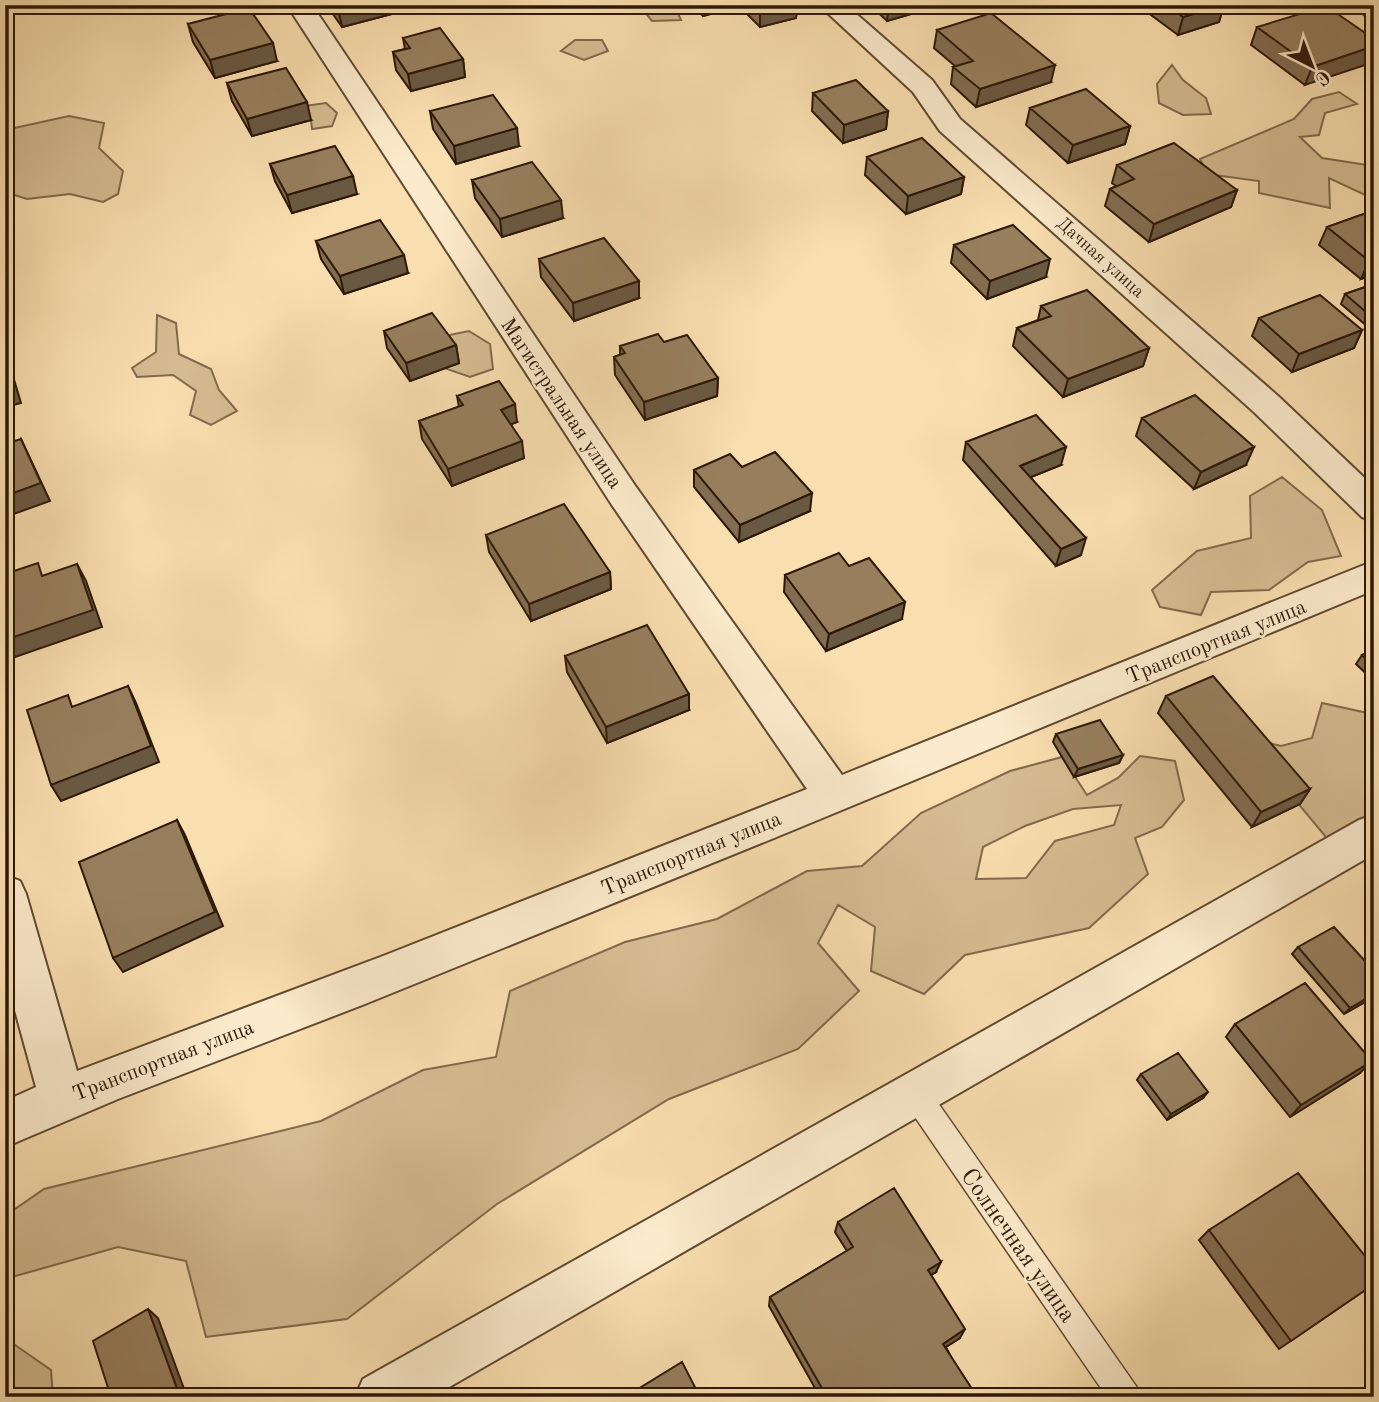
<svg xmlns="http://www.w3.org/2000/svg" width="1379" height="1402" font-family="'Old Standard TT',serif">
<rect width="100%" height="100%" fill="#f9deaf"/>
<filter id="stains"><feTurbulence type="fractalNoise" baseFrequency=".00286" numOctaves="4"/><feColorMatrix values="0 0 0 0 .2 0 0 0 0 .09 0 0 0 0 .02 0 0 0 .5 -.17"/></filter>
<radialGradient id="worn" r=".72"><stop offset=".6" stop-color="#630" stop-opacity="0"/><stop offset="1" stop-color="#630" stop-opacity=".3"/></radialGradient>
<path fill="#d6bc92" stroke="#826a4c" stroke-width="2" fill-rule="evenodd" d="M639,5H674L681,20L652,21Z
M575,40H602L608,51L584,60L561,51Z
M1172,65L1183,80L1206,98L1211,114L1183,115L1159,103L1157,84Z
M1339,92L1357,104L1325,113L1319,135L1300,137L1322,158L1374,166V190L1365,195L1329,178L1330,208L1259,193V181L1207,174L1200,159L1294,119L1312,99Z
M326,103L337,113L332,126L312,129L311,120L304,106Z
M69,116L104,123L99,148L123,171L118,194L103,202L70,194L27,199L5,192V130Z
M157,315L176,323L179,354L211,369L219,390L237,411L211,425L190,415L196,391L173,375L137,377L132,368L156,352Z
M469,331L490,344L493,369L470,377L444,368L458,362L440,337Z
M1282,477L1322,510L1341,556L1308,562L1269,590L1211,592L1201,615L1160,607L1152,590L1197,551L1251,538L1250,496Z
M1322,703L1372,714L1374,717V821L1330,842L1243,737L1281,746L1312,738Z
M1140,756L1175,761L1184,800L1162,827L1135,838L1148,874L1089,928L965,955L924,994L871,971L875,927L838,905L818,943L859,991L798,1049L669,1099L497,1204L347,1319L206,1337L186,1261L118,1247L5,1279V1216L44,1189L321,1121L423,1070L496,1057L510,991L625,942L717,919L807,871L862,866L921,813L1010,771L1062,757L1087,795L1118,778ZM1121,805L1114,825L1055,841L1026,878L976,879L983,847L1025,826L1073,809Z
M5,1338L51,1370L53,1397H5Z"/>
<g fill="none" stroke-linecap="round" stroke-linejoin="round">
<defs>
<path id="service" d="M914,1079L924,1083L1136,1386L1140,1397H1107L904,1101L900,1092L904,1083Z"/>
<path id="minor" d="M287,5H312L636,487L842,775L1374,561V590L779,836L365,1004L118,1099L5,1147V1101L36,1087L5,974V875L20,881L26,894L77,1071L383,956L807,789L612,505Z
M819,5H846L932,80L960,119L1278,396L1374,487V521L1362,517L1254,412L940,131L913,92Z
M1355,5H1374V18L1365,15Z
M1374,815V854L432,1397H355L363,1379L1359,820Z"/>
</defs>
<use href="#service" stroke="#604a31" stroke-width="3"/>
<use href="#minor" stroke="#604a31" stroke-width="4"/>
<use href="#service" fill="#fbeacb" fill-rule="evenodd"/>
<use href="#minor" fill="#fbeacb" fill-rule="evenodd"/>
</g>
<path fill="#826d51" stroke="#2d1807" stroke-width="2" d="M331,5H353L407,10L342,27L333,14Z
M693,5H743L703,16Z
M744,5H797L796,18L760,27L744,11Z
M870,5H935V7L887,21Z
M1149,5H1224L1219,22L1178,35L1147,12Z
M188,24L277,61L215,78L193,42Z
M1257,27L1374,39L1305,85L1251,45Z
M937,30L1051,82L976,107L951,84L953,67L955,66L934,48Z
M403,38L463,59L465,77L411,91L396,70L393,52L405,49Z
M227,83L311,120L252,136L232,101Z
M813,93L888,111L886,129L843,143L812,111Z
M1030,108L1130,126L1125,144L1068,163L1026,125Z
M430,111L519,146L456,164L433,129Z
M867,157L964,177L961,194L906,214L865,175Z
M270,164L357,194L292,213L275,181Z
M1117,165L1237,190L1231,207L1149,242L1105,206L1110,189L1116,186L1112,183Z
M472,180L563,218L502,237L475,198Z
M1372,211L1374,274L1361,279L1319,245L1327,227Z
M316,241L408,273L344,294L321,259Z
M954,245L1046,277L987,299L951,263Z
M539,259L639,298L574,321L541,277Z
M1374,284V332L1341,304L1345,294Z
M1041,306L1149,348L1143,366L1063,397L1013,346L1017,328L1038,320Z
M1259,318L1362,330L1354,348L1292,372L1252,336Z
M384,331L456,345L459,363L410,381L387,348Z
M664,342L718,378L717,396L645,420L615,375L614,357L620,355V346Z
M457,396L517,422L511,424L524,458L452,486L422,439L419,421L459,407Z
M1142,418L1246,465L1194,489L1136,436Z
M966,442L1061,465L1031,477L1081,555L1056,566L963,460Z
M742,467L810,511L739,542L694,487V470Z
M486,535L610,572L611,589L531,621L489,552Z
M849,566L902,619L826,651L784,592L785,575Z
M1374,649V681L1356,664L1362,655Z
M565,656L689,710L607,743L567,672Z
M1166,696L1310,789L1300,804L1252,827L1158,713Z
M1056,734L1123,755L1119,763L1074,777L1053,742Z
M1298,947L1374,971V997L1344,1014L1292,954Z
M1235,1024L1360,1073L1290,1117L1226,1037Z
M1141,1074L1203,1098L1167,1120L1137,1080Z
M838,1222L936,1272L931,1275L960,1338L946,1347L971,1397H820L769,1306L770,1297L847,1251L835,1232Z
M1209,1230L1374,1284L1279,1349L1199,1240Z"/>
<path fill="#6a5942" stroke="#2d1807" stroke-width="2" d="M168,5H194L170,11Z
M353,5H406L407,10L342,27L338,9Z
M703,5H743L703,16Z
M777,5H797L796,18L760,27V10Z
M889,5H935V7L887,21Z
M1224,5L1219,22L1178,35L1183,17Z
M273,43L277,61L215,78L210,60Z
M1374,46V62L1305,85L1312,67Z
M463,59L465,77L411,91L408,74Z
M1055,65L1051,82L976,107L980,89Z
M307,102L311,120L252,136L247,119Z
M888,111L886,129L843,143L844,125Z
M1130,126L1125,144L1068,163L1073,145Z
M517,128L519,146L456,164L454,146Z
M353,176L357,194L292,213L287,195Z
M964,177L961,194L906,214L908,196Z
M1237,190L1231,207L1149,242L1154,224Z
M561,200L563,218L502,237L500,219Z
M404,255L408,273L344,294L340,276Z
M1050,259L1046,277L987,299L990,281Z
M1374,259V274L1361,279L1369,261Z
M639,281V298L574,321L573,303Z
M1362,330L1354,348L1292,372L1299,354Z
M456,345L459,363L410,381L406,363Z
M1149,348L1143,366L1063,397L1068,379Z
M5,356L9,363L21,403L5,407Z
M718,378L717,396L645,420L644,402Z
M515,404L517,422L504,427L501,410Z
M21,439L50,501L5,517V496Z
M522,441L524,458L452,486L448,469Z
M1066,447L1061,465L1016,483L1020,466Z
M1254,447L1246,465L1194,489L1201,472Z
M812,493L810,511L739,542L740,525Z
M1086,538L1081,555L1056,566L1061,549Z
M77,564L86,581L102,627L15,657L5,640Z
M610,572L611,589L531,621L529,604Z
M905,602L902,619L826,651L829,634Z
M128,686L136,703L159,762L61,801L51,785Z
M689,694V710L607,743L606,727Z
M1123,755L1119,763L1074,777L1078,769Z
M1310,789L1300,804L1252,827L1261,812Z
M177,820L185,835L223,926L123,972L113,958Z
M1374,994V997L1344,1014L1350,1008Z
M1372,1061L1360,1073L1290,1117L1301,1105Z
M1208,1092L1203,1098L1167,1120L1171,1114Z
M941,1262L936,1272L923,1280L928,1270Z
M148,1309L158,1318L187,1397H180Z
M965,1329L960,1338L938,1352L943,1344Z"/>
<path fill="#977f5e" stroke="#2d1807" stroke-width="2" d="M336,5H353L338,9Z
M756,5H777L760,10Z
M1166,5H1223L1183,17Z
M1326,6L1374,39V46L1312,67L1257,27Z
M249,8L273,43L210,60L188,24Z
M991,13L1055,65L980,89L953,67L973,61L937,30Z
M440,28L463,59L408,74L393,52L410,48L403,38Z
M286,68L307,102L247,119L227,83Z
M856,80L888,111L844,125L813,93Z
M1086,89L1130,126L1073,145L1030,108Z
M493,95L517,128L454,146L430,111Z
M922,138L964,177L908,196L867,157Z
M1174,143L1237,190L1154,224L1110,189L1134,179L1117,165Z
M335,146L353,176L287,195L270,164Z
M532,162L561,200L500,219L472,180Z
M1372,211L1374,212V259L1369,261L1327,227Z
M380,220L404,255L340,276L316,241Z
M1013,225L1050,259L990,281L954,245Z
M604,238L639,281L573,303L539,259Z
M1374,284V319L1345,294Z
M1087,290L1149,348L1068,379L1017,328L1051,316L1041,306Z
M1320,295L1362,330L1299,354L1259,318Z
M432,313L456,345L406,363L384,331Z
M658,334L664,342L687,335L718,378L644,402L614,357L625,353L620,346Z
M5,362L12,385L5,387Z
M499,381L515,404L501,410L522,441L448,469L419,421L463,405L457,396Z
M1195,395L1254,447L1201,472L1142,418Z
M1036,415L1066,447L1020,466L1086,538L1061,549L966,442Z
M21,439L41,483L5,496V444Z
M775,452L812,493L740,525L694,470L730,454L742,467Z
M564,504L610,572L529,604L486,535Z
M839,553L849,566L869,558L905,602L829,634L785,575Z
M38,563L42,576L77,564L93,610L5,640V574Z
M647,625L689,694L606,727L565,656Z
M1374,649V667L1362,655Z
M1213,676L1310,789L1261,812L1166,696Z
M128,686L151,746L51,785L27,710L68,695L72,707Z
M1100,720L1123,755L1078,769L1056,734Z
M177,820L215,912L113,958L79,862Z
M1334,927L1374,971V994L1350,1008L1298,947Z
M1305,983L1372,1061L1301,1105L1235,1024Z
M1178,1053L1208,1092L1171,1114L1141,1074Z
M1298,1173L1374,1267V1284L1291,1341L1209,1230Z
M894,1188L941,1262L928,1270L965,1329L943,1344L974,1392L967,1397H827L770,1297L853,1247L838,1222Z
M148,1309L180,1397H111L93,1341Z
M682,1362L700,1397H625Z"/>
<g text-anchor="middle" stroke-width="5" stroke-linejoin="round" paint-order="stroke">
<g font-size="18" fill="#2d1807" stroke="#fbeacb">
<text transform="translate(1101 257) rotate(42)" y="6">Дачная улица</text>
</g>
<g font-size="21" fill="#2d1807" stroke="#fbeacb">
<text transform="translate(562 403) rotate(56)" y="7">Магистральная улица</text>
<text transform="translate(1216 641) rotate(-22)" y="7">Транспортная улица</text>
<text transform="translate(691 853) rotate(-22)" y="7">Транспортная улица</text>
<text transform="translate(163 1060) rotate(-21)" y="7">Транспортная улица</text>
</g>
<g font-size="24" fill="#2d1807" stroke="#fbeacb">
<text transform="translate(1019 1245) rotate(55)" y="8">Солнечная улица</text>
</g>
</g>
<rect width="1379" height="1402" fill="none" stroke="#f9deaf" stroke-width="28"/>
<rect x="7" y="7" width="1365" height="1388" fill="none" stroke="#2d1807" stroke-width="3.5"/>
<rect x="14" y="14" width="1351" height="1374" fill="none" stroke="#2d1807" stroke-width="2"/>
<g transform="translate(1312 66) rotate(138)" stroke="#fbeacb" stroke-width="5" paint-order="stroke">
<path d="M0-5L12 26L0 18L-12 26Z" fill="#2d1807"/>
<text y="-10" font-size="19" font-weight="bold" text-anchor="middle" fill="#2d1807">С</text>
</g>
<rect width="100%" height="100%" filter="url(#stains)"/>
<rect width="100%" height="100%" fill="url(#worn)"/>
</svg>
